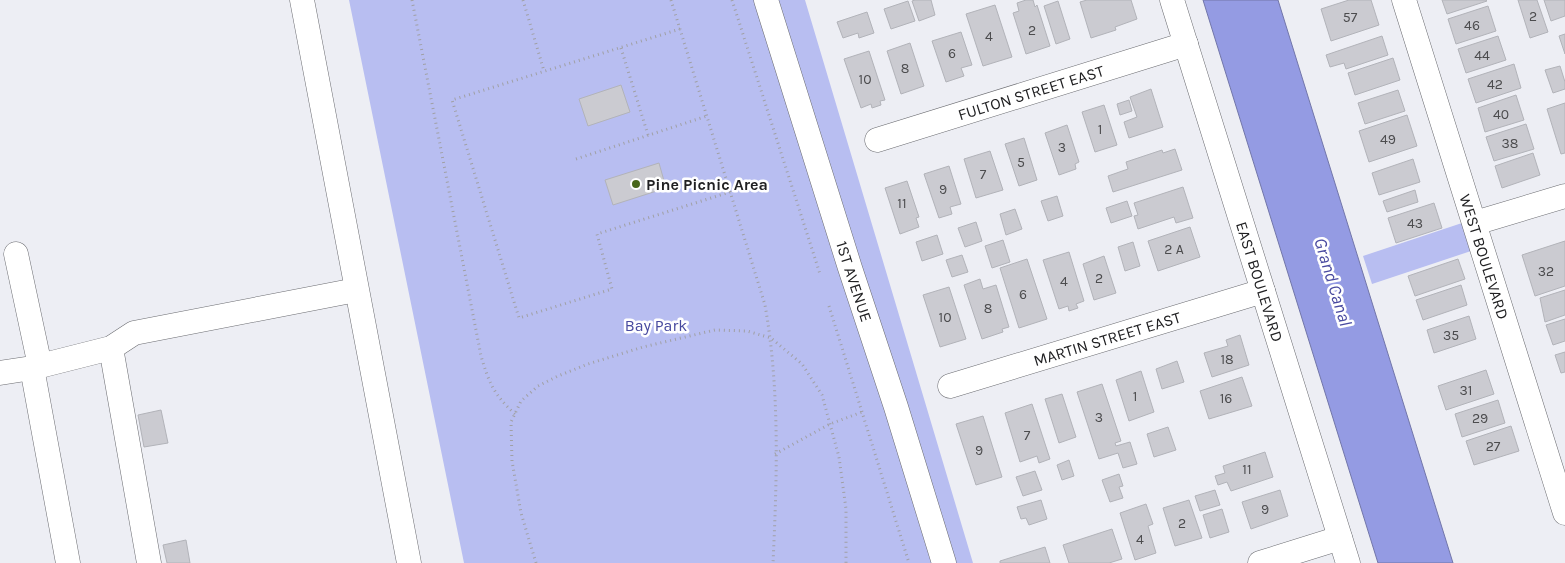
<svg xmlns="http://www.w3.org/2000/svg" width="1565" height="563" font-family="Karla,sans-serif">
<rect width="100%" height="100%" fill="#edeef4"/>
<path fill="#b8bef1" d="M349,0H805L973,563H464Z
M1462,223L1471,251L1372,284L1363,256Z"/>
<path fill="#949be3" stroke="#7276a9" d="M1203,0H1278L1453,563H1378Z"/>
<path fill="#cbcbd1" stroke="#b2b3b9" d="M915,0H931L935,15L919,21L912,1Z
M1026,0H1033L1035,7L1037,5L1050,46L1026,54L1013,13L1019,11L1017,3Z
M1087,0H1131L1137,19L1115,27L1116,30L1091,38L1080,2Z
M1349,0H1371L1379,25L1331,41L1321,9Z
M1442,0H1486L1487,1L1447,14Z
M1518,0H1537L1548,32L1530,38Z
M1544,0H1565V16L1551,21Z
M908,1L915,21L891,29L884,9Z
M1058,1L1070,39L1056,44L1044,6Z
M995,5L1012,57L983,66L966,14Z
M1488,6L1496,31L1456,44L1448,19Z
M867,12L874,33L859,38L858,33L843,38L837,22Z
M961,32L972,65L961,68L964,76L946,82L932,41Z
M1565,34V54L1559,36Z
M1382,36L1388,55L1346,69L1344,63L1330,67L1326,55Z
M1498,36L1506,60L1466,73L1458,49Z
M910,43L924,86L901,94L887,51Z
M869,51L885,100L880,101L881,105L872,108L871,104L861,108L844,59Z
M1393,58L1400,80L1355,95L1348,73Z
M1514,64L1521,88L1476,103L1468,79Z
M1560,66L1565,82V89L1553,93L1545,70Z
M621,85L630,112L588,126L579,99Z
M1151,89L1163,127L1129,138L1124,122L1137,117L1130,97Z
M1398,90L1405,111L1365,124L1358,103Z
M1516,95L1524,120L1485,132L1478,108Z
M1129,100L1132,111L1120,115L1117,104Z
M1565,103V153L1561,154L1547,109Z
M1104,105L1117,145L1095,152L1082,112Z
M1407,115L1417,146L1369,162L1359,131Z
M1526,124L1534,149L1494,161L1486,137Z
M1067,125L1079,162L1075,164L1076,169L1059,175L1045,133Z
M1024,138L1037,180L1019,186L1005,144Z
M1175,149L1182,170L1113,192L1108,176L1128,169L1126,162L1162,150L1163,153Z
M990,151L1003,190L976,198L964,159Z
M1533,153L1540,175L1502,188L1495,166Z
M1413,159L1420,182L1379,195L1372,173Z
M659,163L666,188L613,205L605,180Z
M949,166L961,204L950,207L952,214L939,218L924,174Z
M907,181L919,217L916,218L919,227L900,234L885,188Z
M1183,187L1193,218L1176,223L1174,217L1138,229L1134,216L1138,215L1134,203Z
M1415,190L1418,202L1387,212L1383,201Z
M1057,196L1063,216L1048,221L1041,201Z
M1127,201L1132,216L1111,223L1106,208Z
M1434,203L1442,228L1396,243L1388,218Z
M1015,209L1022,229L1006,235L1000,214Z
M976,222L982,241L965,247L958,228Z
M1190,227L1200,257L1158,271L1148,241Z
M937,235L943,254L922,261L916,242Z
M1003,240L1010,262L992,268L985,246Z
M1565,241V286L1535,296L1522,255Z
M1133,242L1140,266L1125,271L1118,247Z
M1069,252L1084,301L1076,304L1078,308L1069,311L1068,306L1059,309L1043,260Z
M962,255L968,272L952,277L946,260Z
M1104,256L1116,293L1094,300L1083,264Z
M1027,259L1047,319L1019,328L1000,268Z
M1458,259L1465,279L1415,296L1408,276Z
M980,279L983,289L996,285L1009,327L1002,329L1003,332L982,339L964,285Z
M1461,285L1467,305L1423,320L1416,300Z
M949,287L966,339L940,347L923,295Z
M1565,290V315L1545,322L1540,298Z
M1469,316L1476,339L1434,353L1427,330Z
M1565,319V341L1553,345L1546,325Z
M1240,335L1249,365L1212,377L1204,353L1228,346L1226,340Z
M1565,352V372L1561,373L1555,355Z
M1177,361L1184,382L1162,389L1156,369Z
M1486,370L1494,394L1446,410L1438,386Z
M1141,371L1154,412L1129,421L1116,380Z
M1242,377L1252,406L1209,419L1200,391Z
M1102,384L1121,441L1115,443L1116,446L1130,442L1137,464L1123,468L1118,453L1099,459L1077,392Z
M1062,394L1076,437L1059,443L1045,399Z
M1498,400L1505,423L1462,437L1455,414Z
M1032,404L1050,459L1039,463L1037,456L1020,462L1005,413Z
M161,410L168,443L144,447L138,415Z
M983,416L1002,477L976,485L956,424Z
M1511,426L1519,451L1474,465L1466,441Z
M1168,427L1176,450L1154,457L1147,434Z
M1265,452L1273,477L1231,491L1227,482L1218,485L1215,476L1225,473L1223,466Z
M1069,460L1074,476L1062,480L1057,465Z
M1035,471L1042,490L1023,496L1016,477Z
M1119,474L1123,486L1119,487L1123,498L1110,502L1102,480Z
M1215,490L1220,505L1200,511L1195,496Z
M1280,490L1288,516L1251,529L1242,502Z
M1041,500L1047,519L1029,525L1026,518L1021,519L1017,507Z
M1189,500L1202,538L1175,546L1163,508Z
M1146,504L1153,524L1148,526L1156,553L1135,560L1120,513Z
M1222,509L1229,532L1210,538L1203,515Z
M1112,529L1122,559L1109,563H1069L1063,545Z
M186,540L190,563H167L163,545Z
M1045,547L1050,563H1000V561Z"/>
<g fill="none" stroke-linecap="round" stroke-linejoin="round">
<defs>
<g id="minor">
<path d="M302,0L409,563"/>
<path id="s1" d="M766,0L850,268L896,407L944,563"/>
<path id="s2" d="M1172,0L1348,563"/>
<path id="s3" d="M1404,0L1565,513"/>
<path id="s4" d="M877,140L1186,44"/>
<path d="M1475,223L1565,196"/>
<path d="M16,254L40,366"/>
<path d="M111,348L149,563"/>
<path d="M32,368L68,563"/>
<path d="M0,373L32,368L111,348L134,333L356,290"/>
<path id="s5" d="M950,386L1263,291"/>
<path d="M1260,563L1340,538"/>
</g>
</defs>
<use href="#minor" stroke="#6b6c71" stroke-width="25"/>
<path stroke="#a0a0a5" stroke-width="3" stroke-dasharray="1 4" stroke-linecap="butt" d="M412,0L481,356C489,383 494,395 515,414
M523,0L544,71
M671,0L765,305C780,390 777,478 773,563
M732,0L820,274
M680,29L452,100L519,318L612,289L597,234L730,192
M621,48L648,135
M576,159L707,116
M829,306L909,563
M775,454L830,424L862,412
M536,563L521,513L512,461L511,422L521,401L538,386L558,376L588,364L643,347L715,330L747,331L771,338L802,364L822,395L839,457L846,509V563"/>
<use href="#minor" stroke="#fff" stroke-width="24"/>
</g>
<circle fill="#48661a" stroke="#fff" stroke-width="2" cx="636" cy="184" r="5"/>
<g text-anchor="middle" stroke-width="5" stroke-linejoin="round" paint-order="stroke">
<g font-size="14" fill="#4c4c4e">
<text x="1533" y="21">2</text>
<text x="1350" y="22">57</text>
<text x="1472" y="30">46</text>
<text x="1032" y="35">2</text>
<text x="989" y="41">4</text>
<text x="952" y="58">6</text>
<text x="1482" y="60">44</text>
<text x="905" y="73">8</text>
<text x="865" y="84">10</text>
<text x="1495" y="89">42</text>
<text x="1501" y="119">40</text>
<text x="1100" y="134">1</text>
<text x="1388" y="144">49</text>
<text x="1510" y="148">38</text>
<text x="1062" y="152">3</text>
<text x="1021" y="167">5</text>
<text x="983" y="179">7</text>
<text x="943" y="194">9</text>
<text x="902" y="208">11</text>
<text x="1415" y="228">43</text>
<text x="1174" y="254">2 A</text>
<text x="1546" y="276">32</text>
<text x="1099" y="283">2</text>
<text x="1064" y="286">4</text>
<text x="1023" y="299">6</text>
<text x="988" y="313">8</text>
<text x="945" y="322">10</text>
<text x="1451" y="340">35</text>
<text x="1227" y="364">18</text>
<text x="1466" y="395">31</text>
<text x="1135" y="401">1</text>
<text x="1226" y="403">16</text>
<text x="1099" y="422">3</text>
<text x="1480" y="423">29</text>
<text x="1027" y="440">7</text>
<text x="1493" y="451">27</text>
<text x="979" y="455">9</text>
<text x="1247" y="474">11</text>
<text x="1265" y="514">9</text>
<text x="1182" y="528">2</text>
<text x="1140" y="544">4</text>
</g>
<g font-size="16" fill="#212123" stroke="#fff">
<text dy="6" stroke="none"><textPath href="#s4" startOffset="161">FULTON STREET EAST</textPath></text>
<text dy="6" stroke="none"><textPath href="#s3" startOffset="269">WEST BOULEVARD</textPath></text>
<text dy="6" stroke="none"><textPath href="#s2" startOffset="295">EAST BOULEVARD</textPath></text>
<text dy="6" stroke="none"><textPath href="#s1" startOffset="295">1ST AVENUE</textPath></text>
<text dy="6" stroke="none"><textPath href="#s5" startOffset="164">MARTIN STREET EAST</textPath></text>
</g>
<g font-size="16" font-weight="bold" fill="#212123" stroke="#fff" text-anchor="start">
<text x="646" y="190">Pine Picnic Area</text>
</g>
<g font-size="16" fill="#484a9f" stroke="#fff">
<text x="656" y="331">Bay Park</text>
</g>
<g font-size="18" font-style="italic" fill="#494aa0" stroke="#fff">
<text transform="translate(1333 282) rotate(73)" y="6">Grand Canal</text>
</g>
</g>
</svg>
